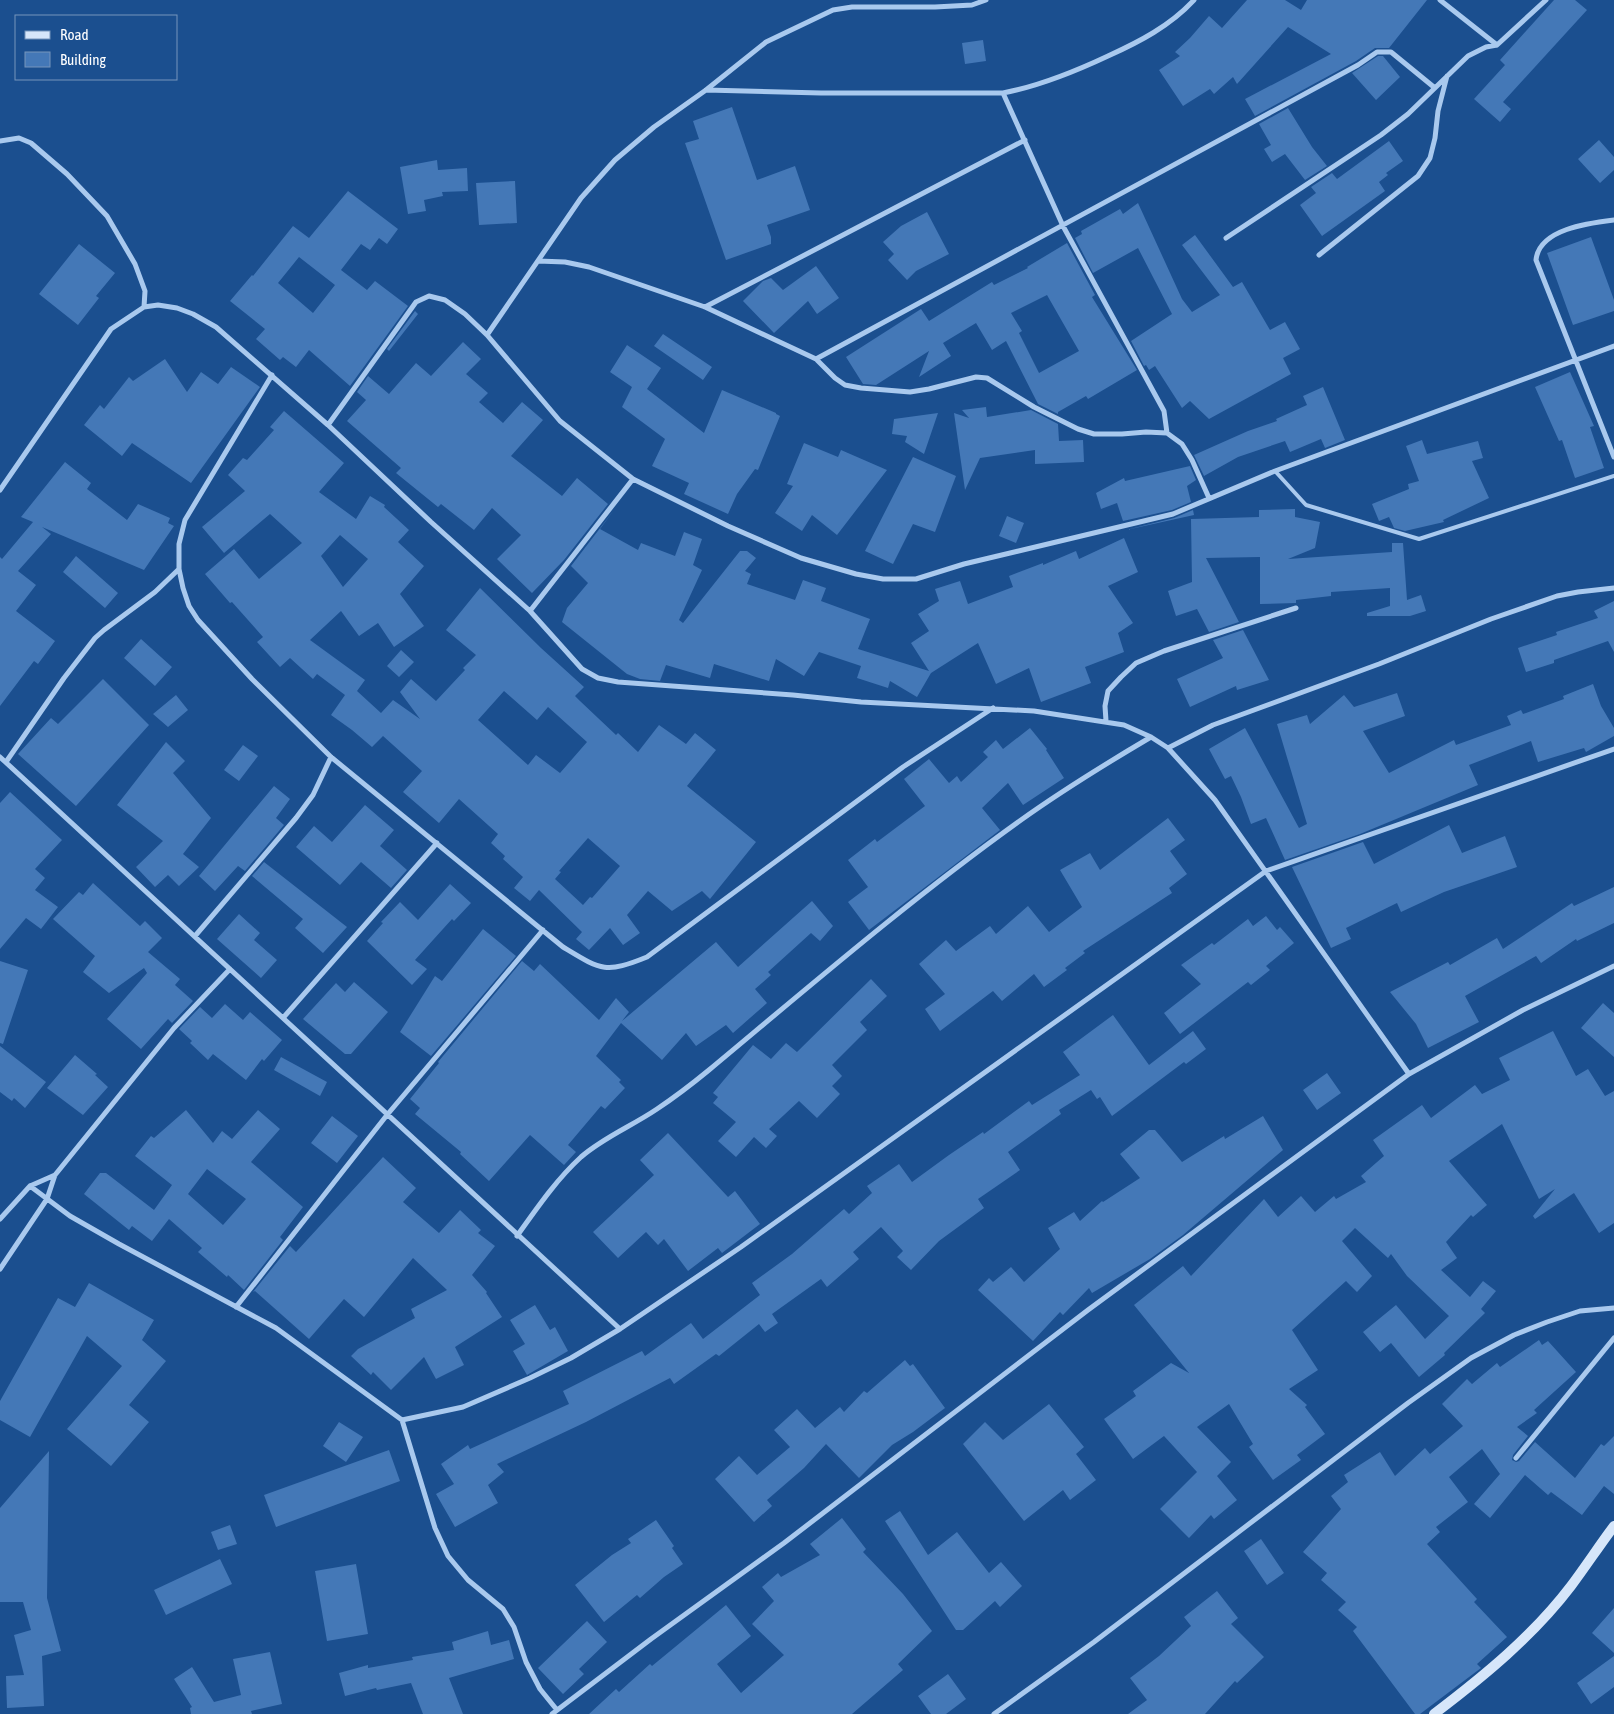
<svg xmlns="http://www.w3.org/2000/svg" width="1614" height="1714" font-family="'Asap Condensed',sans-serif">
<rect width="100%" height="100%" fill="#1b4f8f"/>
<path fill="#4478b7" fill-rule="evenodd" d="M1247,0H1285L1301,10L1307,0H1427L1389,48H1375L1356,61L1255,116L1245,99L1331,54L1288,27L1237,84L1233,77L1214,94L1210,89L1183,106L1159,70L1180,56L1175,52L1190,38L1209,16L1222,28Z
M1554,0H1575L1587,10L1503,102L1511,109L1500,122L1474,99L1505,65L1500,60Z
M983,40L986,61L965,64L962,43Z
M1378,56H1383L1400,77L1376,100L1352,73Z
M732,107L757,180L795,166L810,210L767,225L771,237V244L726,260L685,143L699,139L693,121Z
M1288,108L1312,147L1327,166L1305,180L1285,154L1272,162L1264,149L1271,145L1259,124Z
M1599,140L1614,157V170L1600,183L1578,159Z
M1389,141L1403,161L1386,173L1388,175L1379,182L1385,191L1322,236L1300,205L1316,193L1311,187L1332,173L1337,179Z
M437,160L438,170L467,168L468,191L442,192L443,196L424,200L426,211L408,214L400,167Z
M515,181L517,223L479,225L476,183Z
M348,191L398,229L387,244L379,238L370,250L361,244L341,270L367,290L375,281L408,306L350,386L309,350L296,367L283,357L280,360L256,339L265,329L230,301L252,275L253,276L293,226L309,238ZM299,257L335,285L313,313L278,283Z
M1138,203L1182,299L1192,312L1220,295L1182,245L1195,235L1233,287L1242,282L1270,330L1285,322L1300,349L1283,358L1291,374L1209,419L1190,401L1182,408L1155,366L1149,370L1146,365L1144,366L1131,341L1172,314L1138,248L1093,273L1075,238L1082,234L1081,231L1120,209L1123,214Z
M927,212L949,254L916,271L907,280L888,260L894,254L883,242L901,226Z
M1591,237L1614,300V311L1573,325L1547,253Z
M1067,243L1095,295L1092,297L1137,370L1088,399L1086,396L1058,412V414L1038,404L1006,341L992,350L976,323L943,343L951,356L919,377L929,351L876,385L863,384L846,357L921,309L929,321L992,282L994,285L1028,268L1027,267ZM1047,295L1079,351L1039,373L1019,333L1022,331L1011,313Z
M79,244L115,273L96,296L99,298L78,325L39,294Z
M816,266L839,298L817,314L808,301L774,333L743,301L763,281L771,278L783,290Z
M415,311L418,314L389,351L387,349Z
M663,334L712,367L703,380L654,346Z
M463,342L481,359L466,374L488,393L479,402L503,423L522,402L543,420L511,456L562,496L577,478L608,504L564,560L532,593L497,559L521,535L492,508L474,530L441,504L438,507L396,473L401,468L347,421L366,400L357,392L368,376L389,394L416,363L431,376Z
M627,345L661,368L647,389L704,433L722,390L776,413V414L780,416L758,470L755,469L737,494L728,514L684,494L689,483L652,466L665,439L622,407L632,387L610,372Z
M165,359L187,392L201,372L218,384L231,367L260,387L191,483L132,443L122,456L84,425L100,405L104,409L129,377L133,381Z
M1570,372L1594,426L1590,427L1604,468L1575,478L1562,440L1559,441L1535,387Z
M1323,387L1345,440L1325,448L1321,439L1290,452L1285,441L1238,457L1204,476L1194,455L1248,431L1277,421L1276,419L1307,405L1303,396Z
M986,407L987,417L1031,410L1058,424L1059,441L1083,440L1084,462L1035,464V450L980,458L965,490L954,413L969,418L962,410Z
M284,411L344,463L319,492L356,519L370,496L385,505L384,507L409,530L398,542L424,566L400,594L424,626L394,647L378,623L359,636L341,611L310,640L365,680L357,691L381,713L393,700L420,719L400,692L411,679L436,701L465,670L463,668L476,655L446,630L480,588L541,648L584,687L575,696L580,701L616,735L618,733L638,752L659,725L686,744L695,733L716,750L687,786L756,842L710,899L702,891L672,911L648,891L627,915L640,933L623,945L610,928L589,950L576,939L582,932L539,890L530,901L514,888L523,877L503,859L505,856L491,843L498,834L459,799L439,823L403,792L422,771L383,736L372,747L352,730L331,715L345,695L317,674L313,679L290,658L280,667L257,642L263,637L232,602L230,603L205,574L234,549L259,579L302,543L270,514L224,553L202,527L245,491L228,475L243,458L247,460L274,430L270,427ZM340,535L368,559L343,587L321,556ZM504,691L537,720L548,707L587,742L560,773L536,755L528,765L478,720ZM588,838L620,866L592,898L590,897L583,905L555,879L561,872L559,871Z
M938,413L924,454L905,442L907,436L892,434L894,419Z
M1422,440L1427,454L1478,441L1483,458L1472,461L1489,498L1443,520L1444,522L1405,531L1394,528L1389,517L1379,521L1372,504L1409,489L1408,484L1419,481L1406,446Z
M804,443L838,457L841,450L887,470L837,535L812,515L802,531L775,513L793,486L787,484Z
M913,457L956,476L935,532L913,524L893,564L865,551Z
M65,462L91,483L87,489L127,520L138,504L170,518L168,523L174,526L144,570L42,527L51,534L18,571L36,585L16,611L55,641L38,664L34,661L0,706V557L2,559L33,522L21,517Z
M1190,466L1196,480L1187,486L1191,502L1172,510L1123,521L1117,503L1101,509L1096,493L1124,478L1125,481Z
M1295,509V517L1320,522L1315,548L1288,559L1392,552V543H1403L1407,600L1421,595L1426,611L1410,616H1367V613L1390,606V588L1331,592V596L1296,600V603L1260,604V557L1206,558L1239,622L1209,632L1197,609L1176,616L1168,591L1192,582L1191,519L1259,517V510Z
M614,510L600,529L638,550L641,543L675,556L684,532L702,539L693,565L702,570L679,620L683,623L740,551H747L756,558L745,571L751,574L747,584L795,600L803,580L826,588L821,601L870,619L858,649L929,671L911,643L929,631L918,614L939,601L935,589L960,581L968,604L1013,587L1009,576L1043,563V565L1076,551L1079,559L1124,538L1138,572L1108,586L1133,623L1118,633L1124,652L1085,667L1091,683L1041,702L1029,668L996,684L978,643L931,673L917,697L890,681L888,688L857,678L861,666L819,652L804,676L776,659L769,681L714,664L710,678L666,665L660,681L640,679L627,674L562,622L567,608L588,583L571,566Z
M1193,510L1194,515L1126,530L1174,518Z
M1007,516L1024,523L1016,543L999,536Z
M76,556L118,593L105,608L63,572Z
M1614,601V652L1608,641L1554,660V663L1526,672L1518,648L1557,635L1556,632L1598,618L1594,611Z
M1243,630L1269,680L1237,690L1236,686L1190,707L1177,679L1223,658L1213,640Z
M141,639L172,667L155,686L124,658Z
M401,650L414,662L399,677L387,666Z
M103,679L149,725L76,806L18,754L51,718L58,724Z
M1593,684L1601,706L1614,728V736L1586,752L1584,748L1538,762L1531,741L1469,765L1478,785L1360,834L1285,860L1266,818L1251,824L1241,797L1231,776L1225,779L1209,749L1245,728L1299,828L1307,824L1277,724L1307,715L1310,724L1344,695L1354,707L1397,693L1405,716L1363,731L1389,773L1454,740L1456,745L1511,725L1507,716L1521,710L1523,714L1564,699L1563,696Z
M176,695L188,710L168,727L153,714Z
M1030,728L1047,749L1046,750L1064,778L1023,805L1008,783L982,808L1000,830L869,930L848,902L868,887L848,860L875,839L877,842L925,806L904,779L929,759L949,783L957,776L961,782L988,757L983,752L996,740L1003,749Z
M166,742L185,761L173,773L211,818L183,854L199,867L179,886L168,875L155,887L136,867L163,841L117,805Z
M243,745L258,756L239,781L224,770Z
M274,786L290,799L276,818L284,825L245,871L238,866L215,891L199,876Z
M10,792L62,840L35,869L45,878L35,890L58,907L41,929L26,918L0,949V803Z
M365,805L394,830L380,846L407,870L391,888L361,862L340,885L296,847L314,826L332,842Z
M1168,818L1185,840L1170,851L1187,874L1169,888L1172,893L1083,951L1085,953L1065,968L1067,970L1044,987L1034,974L1002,1001L993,991L940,1031L925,1009L945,994L919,964L946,940L956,951L990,926L996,934L1028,906L1049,932L1082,907L1060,870L1090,853L1100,870Z
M1449,825L1462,853L1505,836L1517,867L1444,892L1401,912L1397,903L1346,928L1351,939L1331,948L1292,867L1363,842L1374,864Z
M264,862L347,927L323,953L295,928L303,919L252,876Z
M93,883L140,926L145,921L162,938L148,952L180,979L175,985L193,1001L172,1023L168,1019L141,1049L107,1019L147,973L144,968L109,993L83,972L95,956L53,919L79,892L83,895Z
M450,884L471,903L454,921L452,919L415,960L427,969L412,985L367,941L383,923L381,922L400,902L418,920Z
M1614,887V923L1577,941L1576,939L1541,963L1536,956L1465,996L1479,1022L1428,1048L1416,1024L1390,992L1448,962L1450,965L1497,938L1503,949L1572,903L1574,906Z
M812,901L833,926L820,941L811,933L768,972L771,975L755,989L767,1003L733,1033L726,1025L696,1046L686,1033L662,1060L621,1023L596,1056L621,1080L619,1082L625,1088L605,1109L601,1106L568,1145L576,1152L564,1165L530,1135L489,1181L460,1154L461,1152L415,1114L420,1108L410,1099L439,1063L438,1062L522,961L534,971L540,964L599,1020L616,998L629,1012L622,1021L716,942L738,967Z
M239,914L260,933L254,940L277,960L261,978L217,939Z
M1266,916L1277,930L1280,927L1294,943L1266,966L1270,970L1251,985L1248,982L1180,1034L1164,1013L1201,984L1181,965L1212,943L1214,945L1248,919L1253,926Z
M483,929L516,956L431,1056L400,1032L435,976L442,981Z
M0,961L28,970L3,1044L0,1043Z
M871,979L887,996L860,1022L867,1030L832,1065L842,1076L832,1086L840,1094L817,1118L799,1101L769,1129L777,1136L766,1148L754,1137L736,1157L718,1141L736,1122L713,1103L718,1097L713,1093L753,1045L771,1059L786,1043L797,1052Z
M354,982L388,1012L351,1054H345L303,1019L336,983L345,992Z
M1603,1003L1614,1013V1057L1581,1028Z
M225,1004L243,1020L250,1012L282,1040L264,1061L262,1059L246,1080L213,1054L208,1060L190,1043L192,1041L179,1029L200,1007L212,1018Z
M1113,1015L1149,1065L1193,1031L1206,1049L1186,1064L1184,1062L1112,1116L1100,1097L1097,1099L1091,1090L1059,1110L1061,1114L1008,1152L1020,1170L978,1199L984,1208L939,1241L911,1270L897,1257L903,1251L881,1227L853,1252L859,1259L827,1287L821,1279L772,1314L778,1323L765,1332L759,1324L719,1356L716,1354L674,1384L670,1378L586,1422L497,1464L504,1472L488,1485L498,1503L455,1527L436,1494L454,1484L441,1464L468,1445L470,1449L569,1404L563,1391L642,1351L645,1356L691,1323L703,1339L760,1295L752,1283L792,1254L844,1209L849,1214L872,1193L867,1186L899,1164L912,1182L949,1155L983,1132L984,1134L1029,1101L1032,1105L1080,1075L1063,1052Z
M1553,1031L1576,1076L1588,1069L1605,1096L1614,1091V1223L1599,1233L1574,1193L1535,1219L1533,1216L1555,1189L1539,1199L1502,1124L1449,1161L1487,1205L1473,1217L1471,1215L1446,1242L1457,1258L1441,1270L1470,1297L1483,1281L1496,1291L1481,1309L1485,1313L1444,1353L1445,1355L1419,1377L1391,1343L1380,1352L1363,1332L1396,1305L1425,1339L1449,1316L1407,1276L1391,1254L1388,1258L1355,1228L1342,1241L1372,1276L1357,1292L1346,1281L1292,1330L1318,1370L1289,1389L1307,1405L1305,1407L1325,1434L1297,1455L1301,1460L1273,1480L1249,1447L1253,1444L1229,1404L1197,1427L1231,1462L1217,1476L1237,1500L1214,1519L1211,1515L1189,1538L1160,1509L1197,1472L1164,1436L1133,1459L1104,1419L1136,1396L1133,1391L1171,1363L1189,1373L1134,1305L1183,1266L1191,1276L1264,1199L1278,1217L1301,1196L1315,1212L1334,1196L1336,1199L1366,1182L1361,1176L1384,1156L1373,1140L1422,1105L1431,1118L1475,1085L1482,1094L1510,1080L1499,1058Z
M0,1046L46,1082L25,1108L14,1098L12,1101L0,1092Z
M75,1055L97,1074L95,1075L108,1087L83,1115L47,1088Z
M281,1057L327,1082L320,1096L274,1070Z
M1327,1073L1341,1093L1317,1110L1303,1090Z
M186,1110L213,1143L222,1131L232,1139L258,1110L280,1129L251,1162L303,1207L280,1237L283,1240L244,1290L228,1275L227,1277L198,1252L202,1248L169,1219L152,1241L132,1226L129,1230L84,1194L100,1173H106L154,1210L172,1185L135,1156L151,1136L154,1138ZM207,1169L246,1199L223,1225L188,1194Z
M332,1116L358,1136L337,1163L311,1143Z
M1263,1116L1283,1150L1183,1235L1150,1259L1092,1293L1089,1288L1063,1315L1060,1312L1033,1341L978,1290L989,1278L993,1282L1011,1267L1024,1282L1060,1249L1048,1228L1074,1212L1080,1221L1102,1201L1103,1202L1140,1178L1120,1154L1149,1130H1155L1182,1162L1224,1136L1225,1139Z
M668,1133L728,1197L735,1191L760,1224L722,1253L718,1248L688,1271L664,1239L658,1245L646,1232L618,1258L593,1232L654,1175L640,1160Z
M383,1157L416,1188L403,1202L439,1233L460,1210L481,1230L478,1233L495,1246L472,1275L487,1292L486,1293L502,1317L455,1347L464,1365L436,1379L424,1357L391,1390L373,1372L371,1375L351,1356L358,1349L415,1318L411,1309L447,1290L413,1258L364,1317L344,1299L309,1339L255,1291L253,1292L290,1246L296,1252Z
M89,1283L154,1320L142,1340L166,1361L129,1405L149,1422L111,1466L67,1429L122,1366L87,1336L30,1437L0,1420V1401L58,1298L75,1307Z
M535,1305L550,1330L555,1327L568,1351L527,1375L513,1351L525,1344L510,1320Z
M1539,1340L1542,1345L1548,1341L1576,1372L1534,1410L1537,1413L1517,1427L1528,1436L1513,1455L1512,1460L1516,1462L1519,1461L1535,1442L1575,1478L1601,1444L1604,1446L1614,1436V1494L1604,1486L1582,1515L1551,1492L1548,1495L1525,1475L1490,1518L1474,1504L1500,1474L1482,1449L1449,1477L1468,1502L1436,1527L1440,1532L1427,1544L1477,1599L1474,1602L1507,1637L1477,1664L1481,1668L1420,1714H1415L1353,1631L1357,1627L1338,1610L1346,1602L1321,1580L1327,1573L1303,1552L1341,1509L1331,1496L1348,1482L1344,1475L1380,1452L1395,1476L1425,1448L1430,1454L1463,1426L1442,1404L1467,1379L1472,1384L1497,1363L1500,1367Z
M905,1360L910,1366L913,1364L945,1408L913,1432L892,1445L859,1478L826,1444L804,1468L767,1500L772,1506L754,1522L715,1479L739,1456L757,1475L790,1447L774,1430L797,1409L815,1428L840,1407L844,1412L864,1391L867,1393Z
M1049,1404L1084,1447L1076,1454L1096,1480L1070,1500L1063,1490L1024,1521L963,1444L985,1422L1003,1440Z
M339,1422L363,1437L346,1462L323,1446Z
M389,1450L400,1481L276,1527L264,1495Z
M49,1451L47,1598L61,1651L42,1656L44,1706L7,1708L6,1676L24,1675L14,1635L31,1630L23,1602H0V1508Z
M900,1511L928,1555L957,1532L989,1573L1001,1562L1022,1586L1000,1607L995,1601L963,1630H956L885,1521Z
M842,1518L866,1549L863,1552L903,1594L932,1631L898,1664L903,1670L852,1714H589L616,1689L619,1692L650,1664L652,1666L726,1605L751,1636L717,1664L741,1693L784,1655L752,1624L774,1601L762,1587L778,1573L781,1577L820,1555L810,1544Z
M656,1520L674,1546L672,1548L683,1564L664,1577L640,1598L637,1595L604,1622L575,1585L612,1555L631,1543L628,1539Z
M230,1525L237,1544L218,1550L211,1532Z
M1261,1539L1284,1573L1267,1585L1244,1551Z
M220,1559L232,1584L166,1615L154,1590Z
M356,1564L368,1634L327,1641L315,1571Z
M1217,1591L1238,1618L1231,1624L1264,1657L1237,1683L1235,1681L1205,1714H1128L1147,1700L1130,1678L1159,1656L1191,1626L1184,1617Z
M1614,1608V1653L1592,1633Z
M587,1621L607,1642L579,1669L584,1674L563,1694L538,1668Z
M488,1631L491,1645L509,1640L514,1659L449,1678L463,1714H423L411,1683L377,1690L376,1688L345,1696L339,1673L368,1665V1668L413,1660L412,1657L454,1650L452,1642Z
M270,1652L282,1704L251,1711L252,1714H191L190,1708L192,1707L174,1679L192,1667L214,1702L241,1695L233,1659Z
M1614,1656V1687L1591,1704L1577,1683Z
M948,1674L966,1699L946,1714H931L918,1696Z"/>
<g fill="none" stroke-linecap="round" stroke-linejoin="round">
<path stroke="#a9c9ee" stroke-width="4" d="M1275,471L1306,505L1419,539L1614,476"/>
<path stroke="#a9c9ee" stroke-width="5" d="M1440,0L1497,45
M706,90L821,93H1003C1040,86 1074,72 1108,56C1139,42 1170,26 1194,0
M1003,93L1063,226L1164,411L1167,433
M0,141L19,138L31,143L67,174L107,216L135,264L145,291L144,307
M1614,220C1589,223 1539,229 1536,260L1614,457
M1226,238L1381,135L1408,114L1468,56L1486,47L1497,45L1546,0
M1319,255L1418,176L1430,158L1435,138L1438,111L1447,76
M538,261L565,262L589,267L705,307L816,359L835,378L845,385L861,388L910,392L929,389L976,377L987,378L1034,407L1078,429L1094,434H1122L1146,432L1167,433L1182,444L1192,460L1209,498
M705,307L1025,140
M487,335L581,198L615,160L654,127L706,90L766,42L833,10L852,7H935L972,5L986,0
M816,359L1358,65L1377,52H1391L1435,88
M328,425L416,302L429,296L445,300L465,314L487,335L560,421L633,479L728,526L801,558L856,574L883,579H916L964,564L1173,514L1275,471L1614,346
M0,490L111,329L144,307L158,305L177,308L193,314L216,327L328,425L431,522L530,611L582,669L598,678L618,682L793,695L861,702L1034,711L1124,725L1151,737L1168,748L1215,800L1409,1074
M179,569L183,588L189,606L198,620L252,679L331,757L563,947C601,970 605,974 647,957L903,767L993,708
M530,611L633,479
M1106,721L1105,706L1108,691L1121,677L1136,663L1164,651L1296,608
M1168,748L1213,725L1379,664L1491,619L1557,596L1578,592L1614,588
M0,757L620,1329
M6,762L64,678L95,638L104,630L155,592L179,569V544L185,520L272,375
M195,936L296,818L313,795L331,757
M283,1018L437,843
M30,1186L70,1216L119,1244L276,1328L402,1420L463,1407L530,1378L571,1358L620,1329L741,1247L1266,871L1614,749
M0,1219L30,1186L55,1175
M517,1236C537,1208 556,1180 581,1157C604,1137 632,1126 657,1109C675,1097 692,1084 709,1070C811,985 912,898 1021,820C1063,790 1107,763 1151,737
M0,1269L47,1199L55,1175L174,1028L230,969
M236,1307L387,1115L543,930
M402,1420L435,1528L448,1556L468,1580L503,1609L514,1627L526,1662L540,1689L557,1710
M1516,1458L1614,1338
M552,1714L651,1639L784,1543L1088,1310L1409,1074L1523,1010L1614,966
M994,1714L1094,1642L1408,1403L1471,1358L1514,1335L1547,1322L1580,1311L1614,1308"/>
<path stroke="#d6e6fa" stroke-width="10" d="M1434,1714C1484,1676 1533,1636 1571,1586C1586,1566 1599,1546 1614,1526"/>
</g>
<rect x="15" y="15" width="162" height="65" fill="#1b4f8f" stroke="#7695bc"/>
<rect x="25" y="31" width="25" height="8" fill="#d6e6fa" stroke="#7695bc"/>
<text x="60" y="40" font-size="15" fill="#ffffff">Road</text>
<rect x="25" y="52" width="25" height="15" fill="#4478b7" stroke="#7695bc"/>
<text x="60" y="65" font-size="15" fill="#ffffff">Building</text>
</svg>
